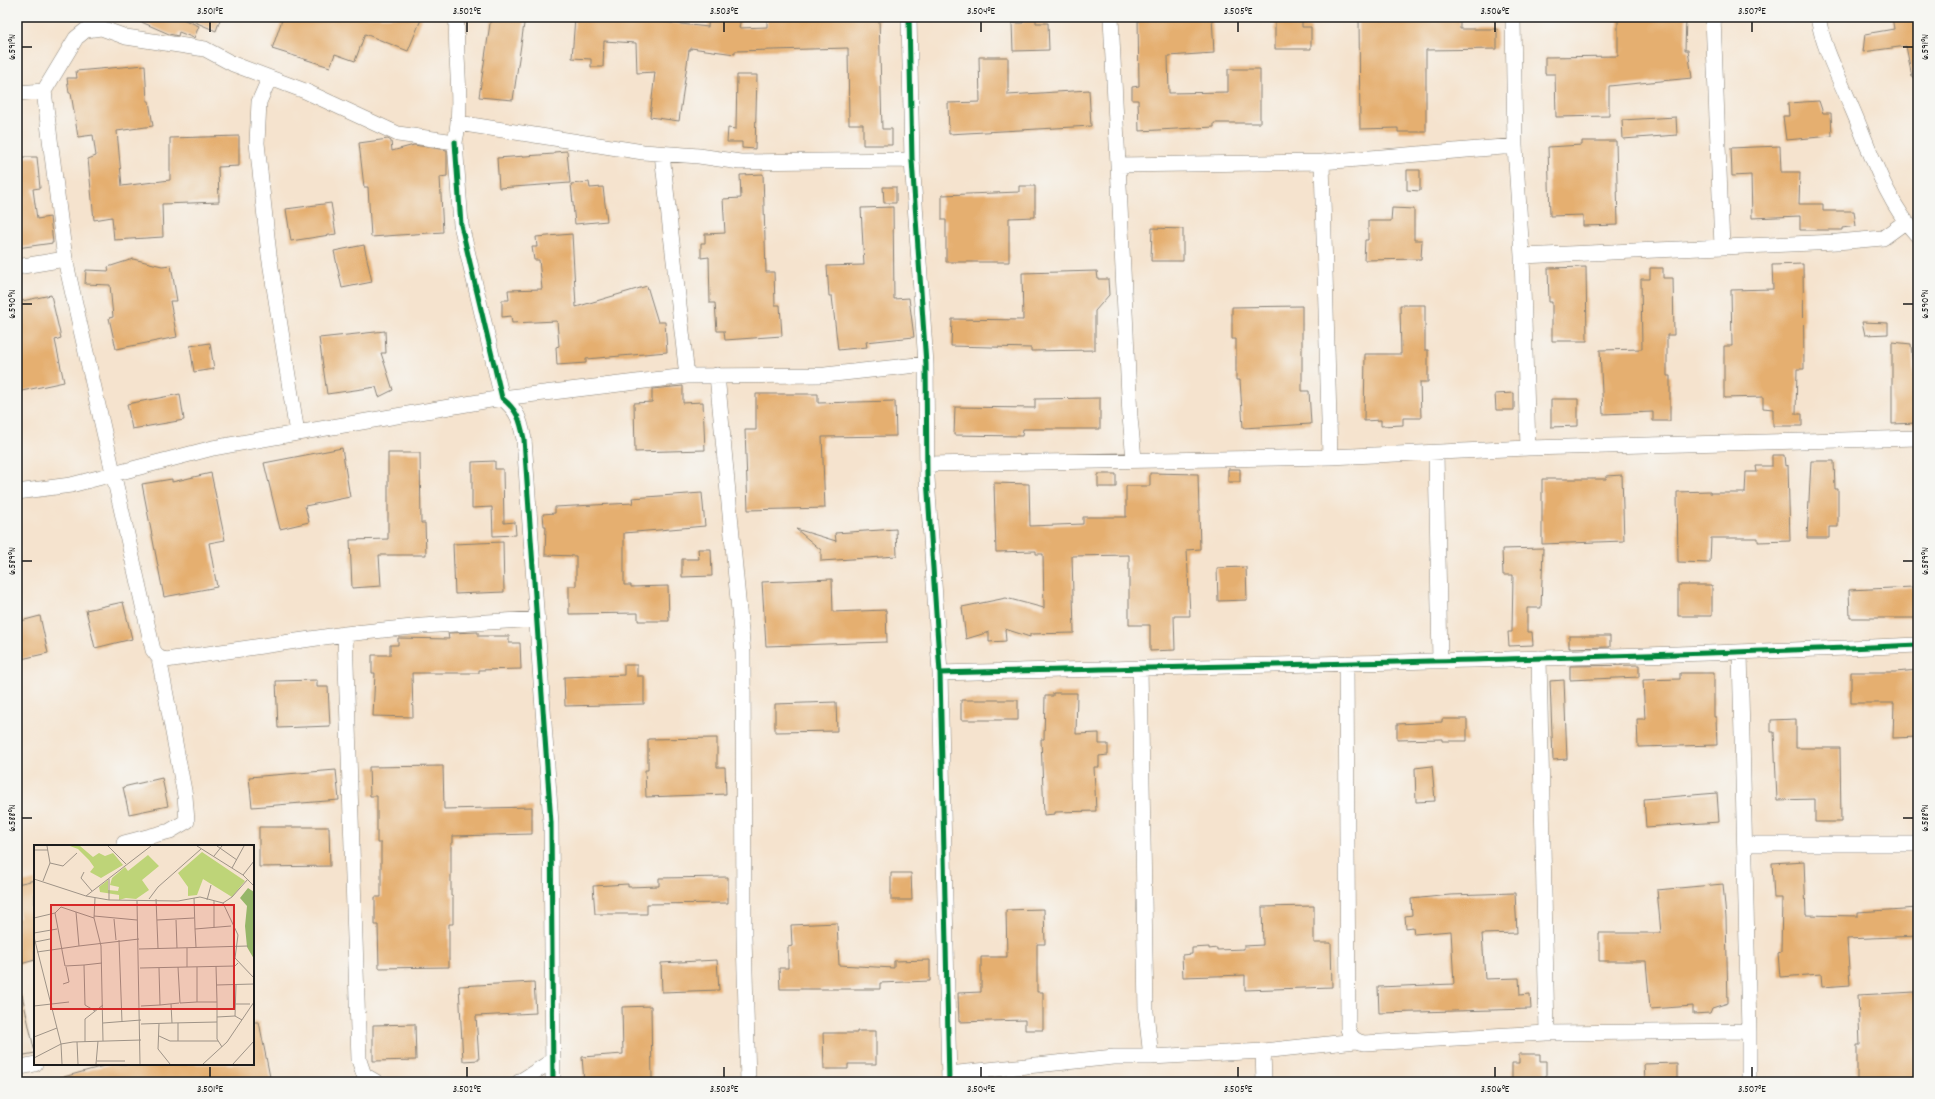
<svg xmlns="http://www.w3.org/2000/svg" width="1935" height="1099" font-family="Dekko,sans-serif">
<rect width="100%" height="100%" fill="#f6f6f2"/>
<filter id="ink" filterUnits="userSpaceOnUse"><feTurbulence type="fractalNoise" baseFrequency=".025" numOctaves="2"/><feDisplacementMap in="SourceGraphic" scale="8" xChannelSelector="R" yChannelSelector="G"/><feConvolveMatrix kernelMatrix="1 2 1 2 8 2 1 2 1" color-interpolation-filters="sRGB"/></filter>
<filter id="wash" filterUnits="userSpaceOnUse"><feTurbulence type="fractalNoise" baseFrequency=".012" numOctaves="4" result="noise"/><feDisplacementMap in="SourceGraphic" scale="16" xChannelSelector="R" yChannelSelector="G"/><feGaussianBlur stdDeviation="0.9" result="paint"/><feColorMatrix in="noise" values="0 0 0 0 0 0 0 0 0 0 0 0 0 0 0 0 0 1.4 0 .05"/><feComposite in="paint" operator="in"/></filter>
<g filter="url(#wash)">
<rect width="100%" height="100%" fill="#f5e3ce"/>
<g id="blocks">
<path fill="#e5af70" d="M130,17H178L199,26L194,38L179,32L178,36L169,34Z
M183,17H221L216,31Z
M283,17H422L408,51L365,34L355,61L335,54L330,67L272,49Z
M491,17H525L513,100L479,97Z
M575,17H645V20L708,27L709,17H741L739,28L767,27V17H879L882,129H892V145H863V124H849L848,48L735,51V54L691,48V50H689L679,121L650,117L655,72L637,73L636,43L604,41L603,67H591V59L572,58Z
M1023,17H1036V23H1048L1049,50L1013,51L1012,23H1023Z
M1212,17L1214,53L1168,56L1169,93L1228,92V69H1260V123H1214V127L1139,131L1138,100H1132V87L1139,86L1138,18Z
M1275,17H1302V27H1311V49H1275Z
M1359,17H1460V29H1497V49L1426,50V132H1398V128L1360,129Z
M1618,17H1686L1685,50H1688L1692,78L1609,86V116L1556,117L1555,74H1545V57L1618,56Z
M1892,17H1918V77H1912L1906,46L1863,52L1865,34L1894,29Z
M979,57H1008V95L1089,90L1091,126L949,134L948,103L980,102Z
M145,65L147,101H149L153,126L117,131L122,186L170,180V138L239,136V166L218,167L219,202L162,204L163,237L114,240L112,217L94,220L88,159L96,156L93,135L78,137L71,93H69L67,78H77L76,71Z
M737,75H757L755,149L742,148V142H727L728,128L736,129Z
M1819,101L1823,113H1831L1832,136L1786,140L1783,116H1789L1788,103Z
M1676,117L1677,135L1623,139L1622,120Z
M388,139L391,141L392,151L414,145L447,150V176L440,177L443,232L371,237L368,187H364L359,143Z
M1582,141H1616L1618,225L1583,226V215L1550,216L1548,147L1582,145Z
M1780,146L1781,172H1800L1799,204H1823V211H1854L1856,226L1842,228V230H1800V216L1752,218L1751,175L1732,176L1731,148Z
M567,151L570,183L499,188L497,158L554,154V152Z
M17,157H37L40,188L33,189L37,219L50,217L53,243L17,248Z
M1407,170H1420V191L1407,190Z
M763,174L766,272H774L775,305H780L782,336L725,340L724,331H717L715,303H710L709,257L701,258V243H705V234L725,233L723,199L741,198L740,175Z
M589,182L590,188L603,187L607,221L575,224L571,184Z
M1019,186H1035V217L1009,218V262H946V220H942V195L1019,192Z
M883,187H896V203H884Z
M331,203L336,234L291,241L286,209Z
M893,207L894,299L909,298L914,337L866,342L867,347L838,350L832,296H829L827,266L864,265L861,208Z
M1392,208L1414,209V240H1422L1421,259L1364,260L1365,240H1368V221H1391Z
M1152,228L1183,229V261H1151Z
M572,234L576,307L647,286L658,322H665L667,352L586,359V363L557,365L556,347L559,346L557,321L512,323L511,316L502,317V300H509L508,290L542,289L539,260H534L532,247H537L536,237Z
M364,245L372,282L342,288L334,251Z
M133,259L162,266L171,265L177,301H170L177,337L116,349L109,318L113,317L110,285L85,284L86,270L109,271L108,267Z
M1803,264L1804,369H1797L1796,414H1802V426H1773V409L1763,408V397L1724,398V346H1732L1731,290L1773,289L1772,265Z
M1586,267L1587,341H1552V302H1549L1548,268Z
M1650,268H1663V278H1673L1674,335H1667V376H1670V421H1653V412L1603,414L1600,350L1642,349L1641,279H1650Z
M1097,271L1098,279H1108L1109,295L1095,311V350L1031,351V348L951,346L952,319L1023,320L1022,273Z
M51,295L61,338L55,340L64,382L17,392V302Z
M1400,305H1425V350H1428V382H1420L1421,418H1403V425L1381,426V420L1364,421L1365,354H1401Z
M1302,306V391H1309L1311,424L1243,428L1240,380H1236V339H1232V307Z
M1862,322L1888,323V334L1865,335Z
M385,331L386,353H381L393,390L379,397L376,387L327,394L319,338Z
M1892,342L1911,344L1918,423L1892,424Z
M210,343L214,369L194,372L190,346Z
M683,386V403L703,402L705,450L635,452L634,403L652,402V389Z
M1514,393V410H1496L1495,394Z
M180,394L184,420L132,429L127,404Z
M756,394H818V403L895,401L896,436L822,437L825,508L748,510L745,430H756Z
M1100,398V429H1023L1022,436L954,435L955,407L1035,408V399Z
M1551,399H1578V426L1551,427Z
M342,448L350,497L305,506L309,522L280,529L264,463Z
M388,453H420L421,523H425L426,555H379L381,586L352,588L350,540L388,539Z
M1772,455H1784L1785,466L1788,465L1790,541L1758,542V538H1711L1710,563L1678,562L1677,492L1710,491V493H1745L1746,472H1757L1756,466H1772Z
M495,461V469H503L504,523L515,522L516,535L493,536L492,507L472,508V462Z
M1811,461H1834L1835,489H1838V527H1829V538H1807Z
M1228,469H1240V482H1228Z
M211,473L225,540L209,543L217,587L164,597L142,484L172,479V482Z
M1150,473L1198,474L1200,549L1187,550L1190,616H1174L1175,650L1150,651V625H1129V555L1072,556L1074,633L1030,634V637L1005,629L1006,641L989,642V632L966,639L962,607L1006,598L1044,608L1043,554H1036V551L996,552L994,483L1029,484L1030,526L1083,524V517H1126V486H1150Z
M1098,474H1116V487H1098Z
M1622,475L1624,541L1542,544V479H1606V476Z
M702,493L705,526L624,533V585H631V587L668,586L669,621H638V613L569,614V586H576V556L545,555L546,526H544L543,514L555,513V507L633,503L632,498Z
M796,529L836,541L835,533L896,529L897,556L821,561V550Z
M503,542L504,592L455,594L453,544Z
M1543,548L1541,608H1527V632H1532L1533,645L1509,646L1508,632H1512L1513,575H1503L1502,549Z
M698,549H711L712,576L682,577V559H699Z
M1246,567L1247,600L1218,601L1217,568Z
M832,579L833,612L886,610L887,642L766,646L762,582Z
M1678,585H1712V616H1678Z
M1913,587L1917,618H1850L1849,590Z
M123,602L132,639L95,648L86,610Z
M40,616L48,653L17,660V622Z
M478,632V636H509V643H520L521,669L479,670V673H412L413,717L373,716L375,673H372V655H390V645H398V638L449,639L448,633Z
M1569,636H1610V647L1569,648Z
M624,665H637V676H644V704L565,706L564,677L624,675Z
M1639,665V677L1570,680V666Z
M1918,670V737L1893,738L1894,703H1851V672H1895Z
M1680,673H1714V717H1716L1717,745L1638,747L1637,719H1645L1643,680L1680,679Z
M317,680V687H328L330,726L278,728L276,681Z
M1564,680L1567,759L1553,760L1550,681Z
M1053,693H1077L1076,734L1099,733V744H1108V755L1099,756V767H1094L1096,811L1055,812V814L1044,815L1041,739H1044L1045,696H1053Z
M961,700H1018V720H961Z
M836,702L837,731L775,732V704Z
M1442,719H1467V741H1442V739L1397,740V724L1442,722Z
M1796,719V748H1840L1841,822H1815V799L1777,800L1774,732H1771V720Z
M717,738V767H725L726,794L646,797L645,770H648V739Z
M443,766L444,809L532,807V834L453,836V843H451V896H453V924H449V967L379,968L378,925H375V897H381V843H377V796H370L369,767Z
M1432,766L1435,801L1416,802L1415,768Z
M336,770L339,800L252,807L249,777Z
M162,778L168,806L129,814L123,787Z
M1717,793L1719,822L1646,827L1644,799Z
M259,827H329L330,866L259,867Z
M1804,861L1806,915L1858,916V912L1918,908V936L1847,939L1850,985L1822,987L1821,974L1780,977L1778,953L1781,952L1782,898H1774L1772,863Z
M891,873H911L912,900H891Z
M728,877V903L647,904V914H595L593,886L628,884V887L659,886V878Z
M35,880V960L17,965V918H20L17,904V884Z
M1723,884L1726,918L1728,1003L1712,1008L1710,1013L1693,1014V1006L1650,1009L1646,961H1599V933H1661L1657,890Z
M1515,893L1517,933L1482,934L1485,979L1519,978L1520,995L1530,994L1531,1009L1379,1013L1378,987L1454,984L1451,931L1414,934L1413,927L1406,928L1405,916L1412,915L1411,899L1450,895Z
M1314,906V943H1331L1332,987L1245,990V975L1183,977L1182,955L1192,954V948L1209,947V949L1217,948V950L1244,949V946L1263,945L1262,907Z
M1044,909L1045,944H1037V992H1043V1030H1025V1020L959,1022L958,993L981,992V957H1007L1006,910Z
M837,923L839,965L894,968V961L930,960V981L880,983V989H780L779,968H788V947L792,946L791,925Z
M717,960L719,990L662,992L661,963Z
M534,982L536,1013L476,1016L479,1060L463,1061L459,986Z
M1915,992L1916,1000H1918V1082H1857V1045H1860L1858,995Z
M22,995L35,1053L19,1056L17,1047V996Z
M651,1006L652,1082H626V1080L584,1082L582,1057L623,1054L622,1007Z
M253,1022H259L271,1082H60V1078L111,1064H253Z
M415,1024L416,1060L373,1061V1025Z
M857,1031H876V1064H848V1069H824L823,1033H857Z
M1519,1054H1540V1061H1546V1082H1512V1063H1519Z
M1677,1063V1082H1645L1644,1064Z"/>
</g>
</g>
<g filter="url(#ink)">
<use href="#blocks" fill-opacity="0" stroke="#888075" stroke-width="1"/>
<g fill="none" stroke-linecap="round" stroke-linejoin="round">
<defs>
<path id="street" d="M909,17L912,160L926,364L927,478L940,673L949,1082
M1111,17L1130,417L1134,459
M1513,17L1515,146L1522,256L1837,242L1883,238L1905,222
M1713,17L1722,247
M1818,17C1823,48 1839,77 1851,106C1870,149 1885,201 1918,236
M44,91L65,259L153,650L159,658L166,660L345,634
M17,93L44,91L76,38L86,30L101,28L126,37L205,49L233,64L305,91L398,134L455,142C464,101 454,59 457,17
M458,123L643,152L699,156L740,162L912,160
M455,142L461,225L502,398C518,411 520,420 524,439L551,823L553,1082
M662,154L687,376
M1118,165L1322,162L1515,146
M1522,256L1528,448
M17,267L65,259
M717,375L743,653L744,936L748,1082
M297,433L502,398L687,376L825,375L926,364
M1436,453L1440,661
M1330,457L1528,448L1918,438
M927,464L1330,457L1322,162
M17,492L71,485L213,448L297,433L269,255L257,143L259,102L269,79
M1346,663L1348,1029C1351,1038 1355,1041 1364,1043L1547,1033L1539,658
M940,673C1266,665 1592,659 1918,645
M124,843L170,831L187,821L185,796L159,658
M1746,844H1918
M1547,1033L1749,1031L1740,652
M1263,1051L1264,1082
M1151,1057L1263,1051L1356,1041
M17,1068L35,1064
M949,1074L1114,1057H1151L1146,1012L1140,668
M376,1082L364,1075L359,1060L345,634L422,626L538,619
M519,1082L552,1061
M1749,1082V1031"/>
</defs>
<use href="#street" stroke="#888075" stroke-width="16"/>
<use href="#street" stroke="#fff" stroke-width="15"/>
<defs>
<path id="cycleway" d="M909,17L912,160L926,364L927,478L940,673L949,1082
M455,142L461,225L502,398C518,411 520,420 524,439L551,823L553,1082
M940,673C1266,665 1592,659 1918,645"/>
</defs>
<use href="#cycleway" stroke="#f6f6f2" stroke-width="8"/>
<use href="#cycleway" stroke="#00873e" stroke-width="5"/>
</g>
</g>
<path fill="none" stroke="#1c1c1c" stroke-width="1.5" d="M210,22V32M467,22V32M724,22V32M981,22V32M1238,22V32M1495,22V32M1752,22V32M22,47H32M1903,47H1913M22,304H32M1903,304H1913M22,561H32M1903,561H1913M22,818H32M1903,818H1913M210,1067V1077M467,1067V1077M724,1067V1077M981,1067V1077M1238,1067V1077M1495,1067V1077M1752,1067V1077"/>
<g transform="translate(34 845)">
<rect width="220" height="220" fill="#f5e3ce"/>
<path d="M36,1H46L59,12L65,8L71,11L79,8L89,20L67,33L56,27L60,22L55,15L44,4ZM168,7L211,36L198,52L169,34L163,50L154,51V42L144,28ZM114,10L125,21L108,35L115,45L102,54L92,53L85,55V50L66,47L65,42L74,35V45L84,46L85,42L76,40L78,33L91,22L94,26Z" fill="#bed478"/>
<path d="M214,43L220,47V114L213,102L211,81L213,61L206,53Z" fill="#96b668"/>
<path fill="none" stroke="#9e9387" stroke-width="1" d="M13,1L16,18M74,1L92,19M163,1L209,30L220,41M183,1L203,15M0,5H14M180,11L188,1M198,23L210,1M50,27L47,33L58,46M209,30L220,16M0,34L52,51L75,55L144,56L166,52L189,58L198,52L214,34M75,34V55M9,36L16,18L29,21L43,8M52,51L117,1M160,53L161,84L197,81M115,54L124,42L167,4M122,54L124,103M173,55L177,40M103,56L106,219M180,56V83M189,58L204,90L201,113L220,133M21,68L31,121L50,120M60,71L103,75M0,73L21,68L27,62L60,73L61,53M60,73L67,101L69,196M80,74L82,95M123,75L160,73M161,84L162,102M0,88L23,84M0,92L27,199L28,219M85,95L88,177M1,97L16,94M45,101L105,94M143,103L214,101M153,103V122M105,104L143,103L142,75M3,107L45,101L42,67M144,122L146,158L163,157V122M106,123L201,121L204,118M29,139L35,137L32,122M182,140L220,139M163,157H183L182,121M183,157V194L188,202M201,159H216M126,160L145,158M0,161L35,157M107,161L126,160L125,123M61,166L51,160L50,120L68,118M201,171L202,139M183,172L201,171L208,175M69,178L107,175M138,178L183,177M144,178V196M107,179L138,178L137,159M125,179L124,204L136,219M125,191L136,196H184M0,192L23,183M43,197L44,219M51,197V174L69,160M0,213L27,199L39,197L107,195M63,216H91M62,219L64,196M169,219L193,197L220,157M199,219L220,196"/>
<path fill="#d62828" fill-opacity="0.15" stroke="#d62828" stroke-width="2" d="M17,60H200V164H17Z"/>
<rect width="220" height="220" fill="none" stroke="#1c1c1c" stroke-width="2"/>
</g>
<rect width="1935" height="1099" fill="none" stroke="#f6f6f2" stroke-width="44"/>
<rect x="22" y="22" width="1891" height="1055" fill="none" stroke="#1c1c1c" stroke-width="1.5"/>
<g font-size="10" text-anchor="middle" fill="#1c1c1c">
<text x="210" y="14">3.501°E</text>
<text x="467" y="14">3.502°E</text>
<text x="724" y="14">3.503°E</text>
<text x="981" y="14">3.504°E</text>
<text x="1238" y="14">3.505°E</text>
<text x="1495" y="14">3.506°E</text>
<text x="1752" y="14">3.507°E</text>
<text transform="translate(11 47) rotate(-90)" y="4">6.591°N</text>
<text transform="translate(1924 47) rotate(-90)" y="4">6.591°N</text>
<text transform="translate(11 304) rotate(-90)" y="4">6.590°N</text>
<text transform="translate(1924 304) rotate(-90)" y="4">6.590°N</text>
<text transform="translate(11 561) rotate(-90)" y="4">6.589°N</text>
<text transform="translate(1924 561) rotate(-90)" y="4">6.589°N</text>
<text transform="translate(11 818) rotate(-90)" y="4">6.588°N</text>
<text transform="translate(1924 818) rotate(-90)" y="4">6.588°N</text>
<text x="210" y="1092">3.501°E</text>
<text x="467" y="1092">3.502°E</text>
<text x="724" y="1092">3.503°E</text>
<text x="981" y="1092">3.504°E</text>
<text x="1238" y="1092">3.505°E</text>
<text x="1495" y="1092">3.506°E</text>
<text x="1752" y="1092">3.507°E</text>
</g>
</svg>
